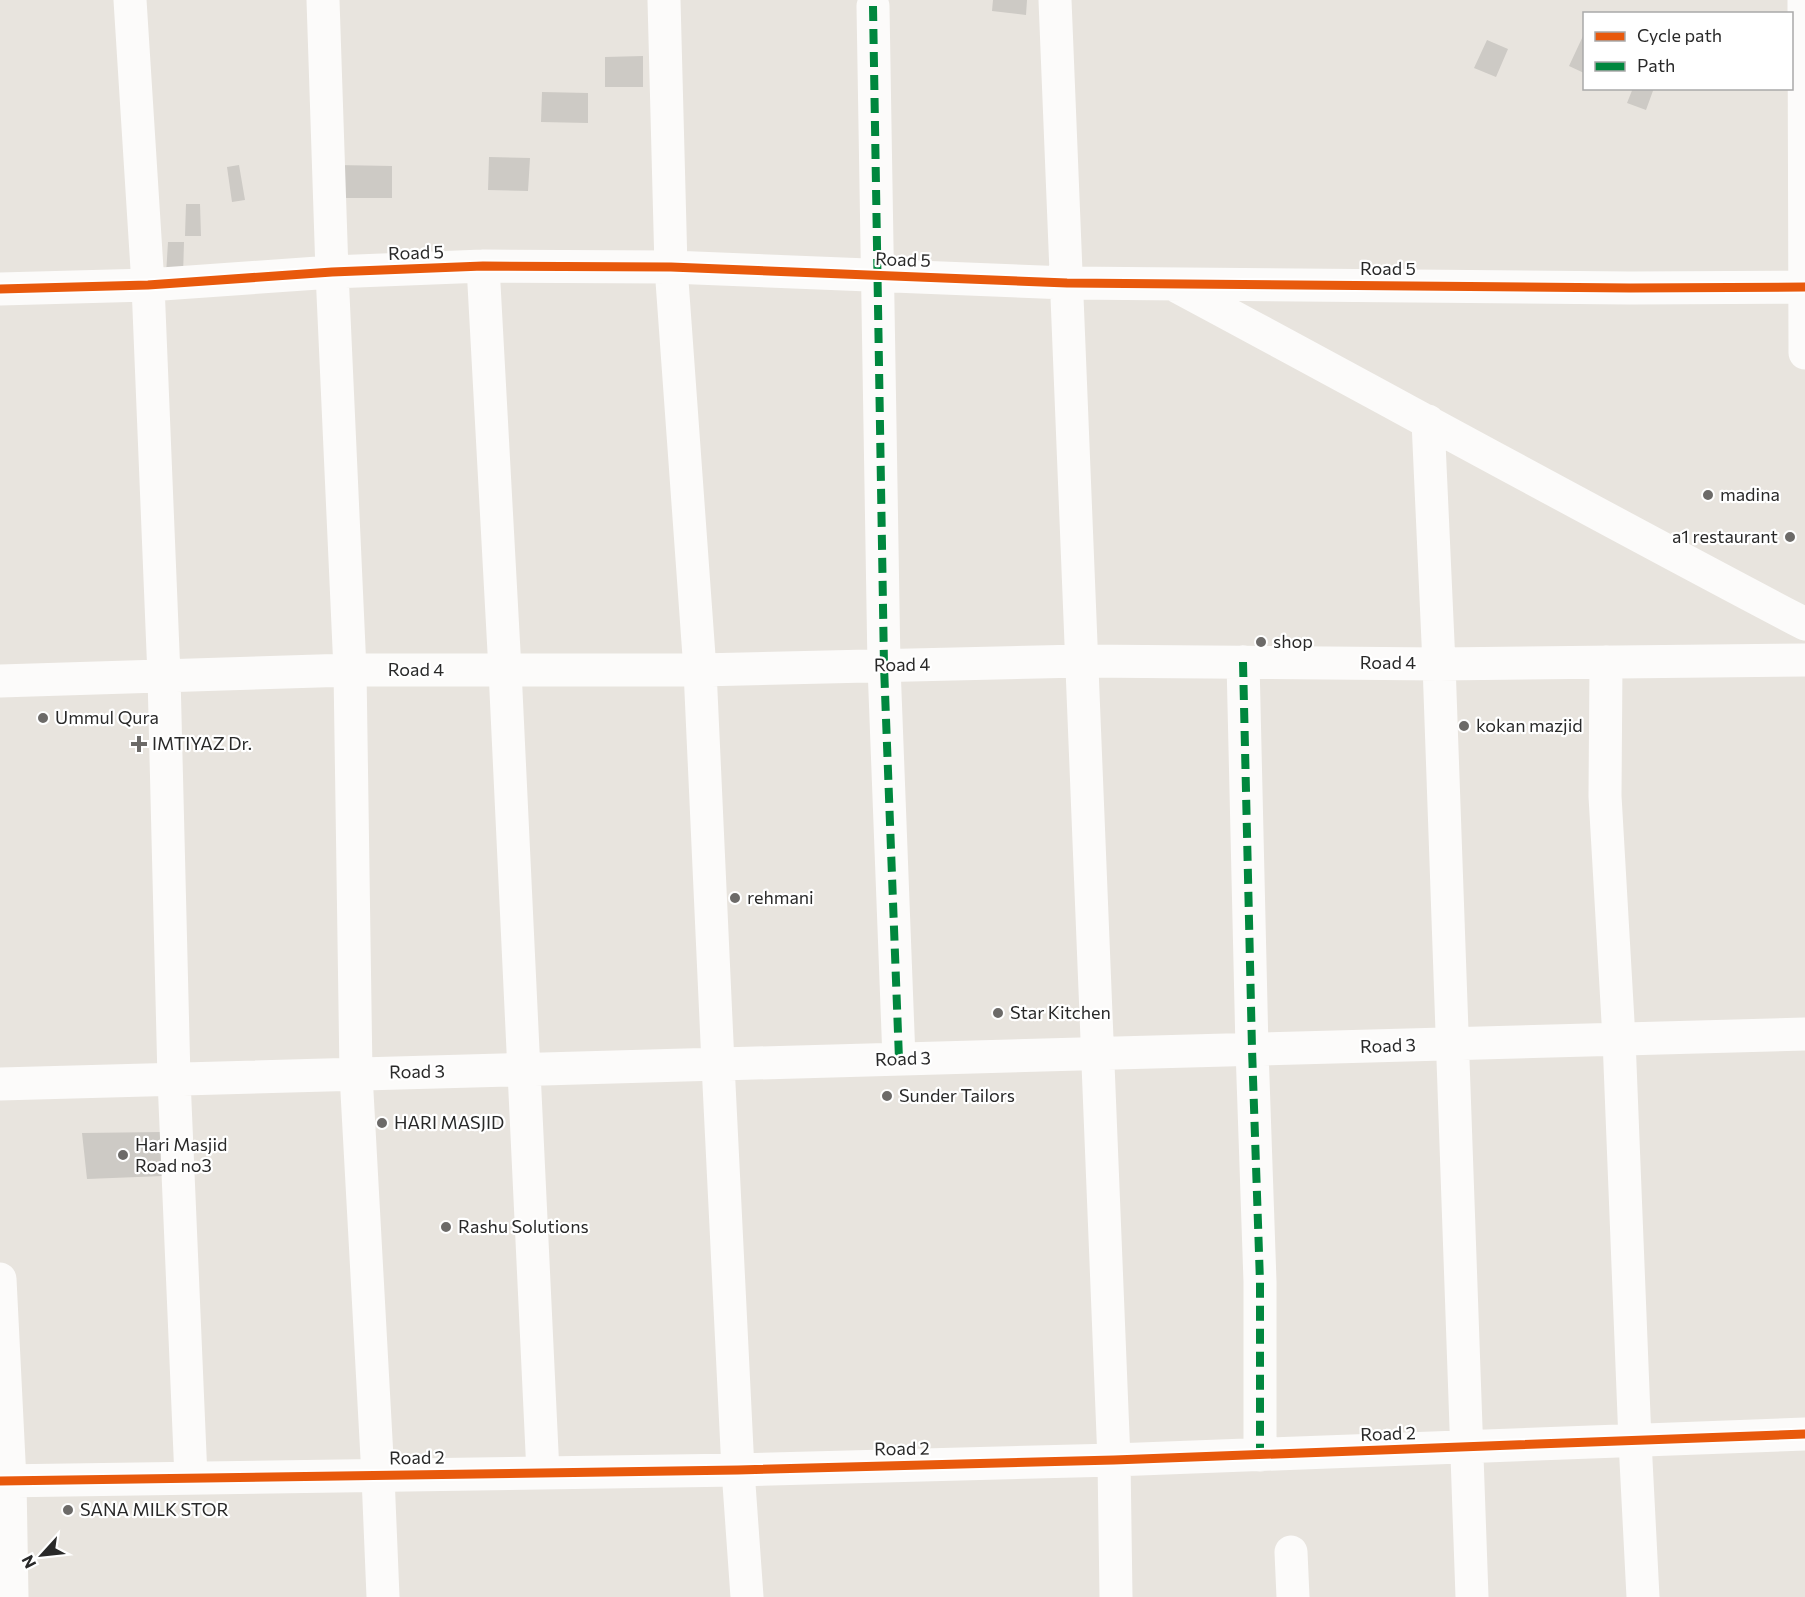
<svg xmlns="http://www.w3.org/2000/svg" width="1805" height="1597" font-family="Commissioner,sans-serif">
<rect width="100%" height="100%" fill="#e8e4de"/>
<path fill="#cdcac5" d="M993,0H1027L1026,15L992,11Z
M1583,36L1584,37V73L1569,66Z
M1487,40L1508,49L1496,77L1474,68Z
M643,56V87H605V57Z
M1633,88H1654L1646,110L1627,103Z
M542,92L588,93V123L541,122Z
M489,157L530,158L528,191L488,190Z
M239,165L245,200L232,202L227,167Z
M337,165L392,166V198H337Z
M186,204H200L201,236H185Z
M168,242H184L183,276L166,275Z
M162,1132L163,1176L87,1179L82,1133Z"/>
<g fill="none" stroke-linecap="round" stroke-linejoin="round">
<path stroke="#fcfbfa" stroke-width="33" d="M130,0L148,285L164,676L174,1079L191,1478
M323,0L332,272L350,670L356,1074L378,1476L383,1597
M664,0L671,267L700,670L718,1064L738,1470L747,1597
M1055,0L1114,1460L1116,1597
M1804,0L1805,353
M873,6L884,666L899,1059
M483,266L505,670L543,1473
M1178,287C1387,399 1595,514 1805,624
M0,289L148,285L332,272L483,266L671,267L1067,283L1630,288L1805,287
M1428,421L1439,664L1472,1597
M1243,662L1252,1049L1260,1282V1455
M1606,662L1605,796L1619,1039L1635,1441L1643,1597
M0,681L350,670H700L1081,661L1439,664L1805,660
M0,1084L1805,1034
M0,1279L10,1481L12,1597
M0,1481L738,1470L1114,1460L1805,1434
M1291,1552L1293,1597"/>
<path stroke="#00873e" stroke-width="8" stroke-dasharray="15 8" stroke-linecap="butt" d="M873,6L884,666L899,1059
M1243,662L1252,1049L1260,1282V1455"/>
<defs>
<path id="cycleway" d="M0,289L148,285L332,272L483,266L671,267L1067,283L1630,288L1805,287
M0,1481L738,1470L1114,1460L1805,1434"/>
</defs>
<use href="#cycleway" stroke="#fff" stroke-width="13"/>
<use href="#cycleway" stroke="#e8590c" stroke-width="9"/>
</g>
<g fill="#6c6a68" stroke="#fff" stroke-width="2">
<circle cx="1708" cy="495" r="6"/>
<circle cx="1790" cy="537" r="6"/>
<circle cx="1261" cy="642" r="6"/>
<circle cx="43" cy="718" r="6"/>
<circle cx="1464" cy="726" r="6"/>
<path d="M136 735h6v6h6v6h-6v6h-6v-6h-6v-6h6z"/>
<circle cx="735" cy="898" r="6"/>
<circle cx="998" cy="1013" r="6"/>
<circle cx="887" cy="1096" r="6"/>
<circle cx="382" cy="1123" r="6"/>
<circle cx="123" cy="1155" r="6"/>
<circle cx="446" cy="1227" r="6"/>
<circle cx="68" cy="1510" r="6"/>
</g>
<g text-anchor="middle" stroke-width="4.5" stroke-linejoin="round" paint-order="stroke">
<g font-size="18" fill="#292929" stroke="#fff">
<text transform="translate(416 253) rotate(-2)" y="6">Road 5</text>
<text transform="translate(903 260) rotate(2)" y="6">Road 5</text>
<text x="1388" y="275">Road 5</text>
<text x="1388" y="669">Road 4</text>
<text transform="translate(902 665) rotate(-1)" y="6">Road 4</text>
<text x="416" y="676">Road 4</text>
<text transform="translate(1388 1046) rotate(-2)" y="6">Road 3</text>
<text transform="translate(903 1059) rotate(-2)" y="6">Road 3</text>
<text transform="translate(417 1072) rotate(-1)" y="6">Road 3</text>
<text transform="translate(1388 1434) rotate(-2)" y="6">Road 2</text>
<text transform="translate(902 1449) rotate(-1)" y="6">Road 2</text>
<text transform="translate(417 1458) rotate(-1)" y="6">Road 2</text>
</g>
<g font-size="18" fill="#292929" stroke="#fff" text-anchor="start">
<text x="1720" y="501">madina</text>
<text x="1778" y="543" text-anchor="end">a1 restaurant</text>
<text x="1273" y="648">shop</text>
<text x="55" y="724">Ummul Qura</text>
<text x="1476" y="732">kokan mazjid</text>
<text x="152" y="750">IMTIYAZ Dr.</text>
<text x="747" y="904">rehmani</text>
<text x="1010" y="1019">Star Kitchen</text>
<text x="899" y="1102">Sunder Tailors</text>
<text x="394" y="1129">HARI MASJID</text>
<text x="135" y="1151">Hari Masjid<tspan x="135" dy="21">Road no3</tspan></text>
<text x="458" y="1233">Rashu Solutions</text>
<text x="80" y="1516">SANA MILK STOR</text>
</g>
</g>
<rect x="1583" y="12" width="210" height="78" fill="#ffffff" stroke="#a9a9a9" stroke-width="1.5"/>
<rect x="1595" y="32" width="30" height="9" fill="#e8590c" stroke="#a9a9a9" stroke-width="1.5"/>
<text x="1637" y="42" font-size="18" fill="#292929">Cycle path</text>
<rect x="1595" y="62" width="30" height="9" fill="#00873e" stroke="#a9a9a9" stroke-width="1.5"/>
<text x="1637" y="72" font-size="18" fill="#292929">Path</text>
<g transform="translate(42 1555) rotate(243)" stroke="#ffffff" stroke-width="4.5" paint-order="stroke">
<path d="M0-4.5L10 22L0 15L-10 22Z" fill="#292929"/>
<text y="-9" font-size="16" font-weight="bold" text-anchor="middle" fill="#292929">N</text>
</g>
</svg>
